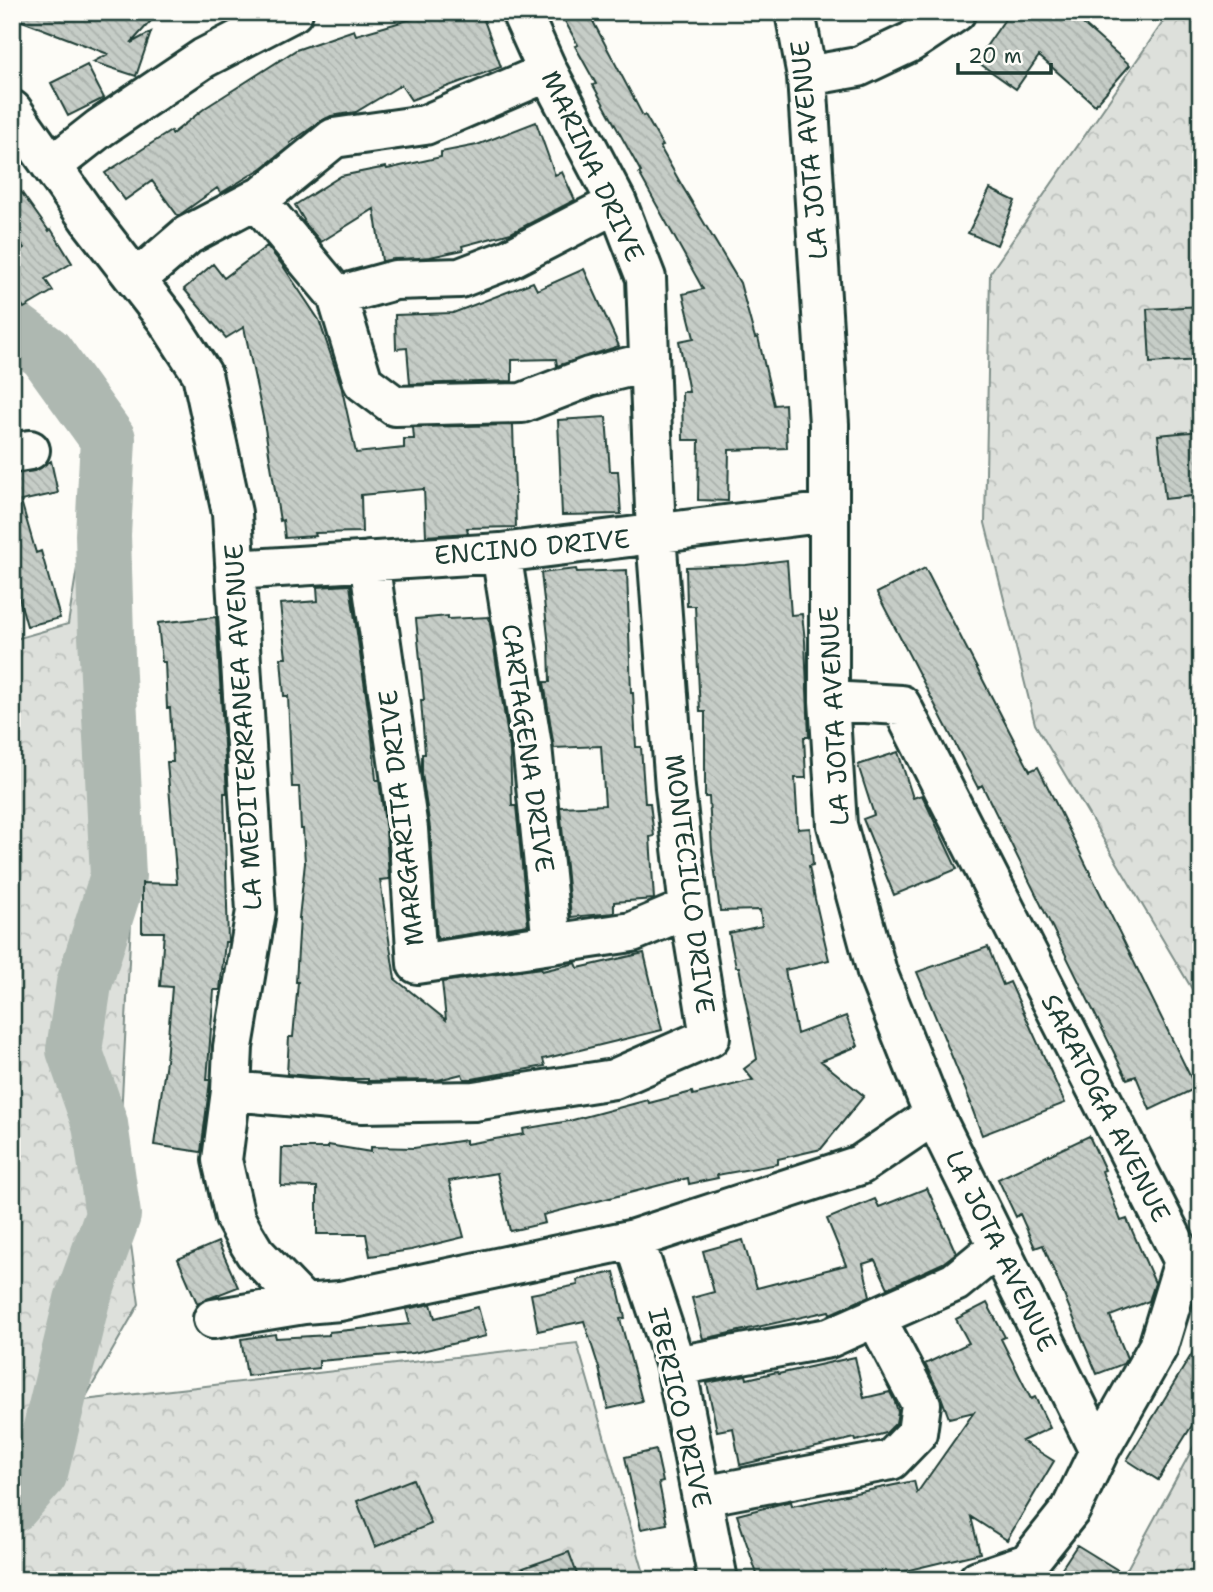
<svg xmlns="http://www.w3.org/2000/svg" width="1213" height="1592" font-family="'Shantell Sans',sans-serif">
<defs>
<pattern id="forest-crowns" width="20" height="18" patternUnits="userSpaceOnUse" patternTransform="scale(1.75)"><rect width="20" height="18" fill="#dde0db"/><path d="M2 6a3 3 0 1 1 6 0M12 15a3 3 0 1 1 6 0" fill="none" stroke="#bdc1bd"/></pattern>
<pattern id="building-back-hatch" width="6" height="6" patternUnits="userSpaceOnUse" patternTransform="scale(1.75)"><rect width="6" height="6" fill="#c6cdc7"/><path d="M-1 5l2 2M0 0l6 6M5-1l2 2" fill="none" stroke="#aab1ac"/></pattern>
</defs>
<rect width="100%" height="100%" fill="#fdfcf7"/>
<filter id="ink" filterUnits="userSpaceOnUse"><feTurbulence type="fractalNoise" baseFrequency=".0143" numOctaves="2"/><feDisplacementMap in="SourceGraphic" scale="14" xChannelSelector="R" yChannelSelector="G"/><feConvolveMatrix kernelMatrix="1 2 1 2 8 2 1 2 1" color-interpolation-filters="sRGB"/></filter>
<g filter="url(#ink)">
<path fill="url(#forest-crowns)" stroke="#7e8e88" stroke-width="2" d="M1170,12H1201V1004L1035,724L985,523L990,273Z
M12,305L50,338L121,428L119,595L133,883L119,1157L139,1304L84,1400L577,1343L646,1580H12V640L68,624L97,444L12,356Z
M1201,1433V1580H1121Z"/>
<g fill="none" stroke-linecap="round" stroke-linejoin="round">
<path stroke="#aeb8b1" stroke-width="56" d="M12,328L46,353L108,439L103,535L106,636L118,876L84,984L74,1050L100,1124L113,1215L82,1300L40,1473L12,1505"/>
</g>
<path fill="url(#building-back-hatch)" stroke="#1f3d34" stroke-width="2" d="M12,12H159L131,43L151,32L136,76L93,62L108,54L12,17Z
M436,12H481L501,67L411,100L401,85L356,112L331,116L321,121L290,143L291,145L262,168L221,193L217,188L178,216L152,181L125,200L105,173L171,131L172,134L205,108L296,50L354,30L356,35Z
M560,12H588L643,116L645,115L663,146L660,147L681,184L740,283L755,338L758,337L774,405L785,404L787,448L729,450L728,501L698,500L699,440H683L682,392H689L679,341L694,338L683,294L703,289L639,173L641,172L593,85L596,84L575,46L578,45Z
M1010,12H1088L1083,24L1130,65L1095,105L1039,56L1016,89L976,61Z
M87,65L104,98L68,116L51,83Z
M536,122L555,175L562,172L575,200L511,233L462,246L463,250L430,257L382,261L374,209L321,242L303,221L304,220L295,205L341,176L386,167L387,169L441,157V152L477,145Z
M12,179L49,231L51,229L72,263L45,279L53,291L24,308L12,289V255L24,248L12,231Z
M990,189L1015,201L997,245L968,233Z
M267,246L283,266L319,320L341,385L356,453L404,448V439H414L413,427L513,425L516,527L467,528L468,533L426,536L424,489L361,495L362,532L315,533L316,536L285,538L283,520L280,521L264,422L244,327L226,338L184,289L213,264L224,278Z
M584,269L619,346L557,366L556,359L512,360V381L410,384L407,348L396,349L395,315L453,313L533,282L537,290Z
M1201,306V360L1150,363L1147,309Z
M606,417L610,471H618L621,514L562,515L558,420Z
M1201,431V495L1165,499L1158,435Z
M51,461L58,493L21,501L36,553L41,551L60,618L27,626L12,573V495H17L13,474L34,471Z
M787,560L791,615L802,614L805,641L809,737H804L806,778H795L798,829L810,828L813,865L809,866L815,899L829,960L785,970L797,1034L846,1016L858,1046L821,1061L864,1096L821,1149L778,1159V1164L717,1175L718,1178L689,1184L688,1178L543,1215L545,1223L510,1231L497,1173L449,1181L464,1237L411,1250L370,1256L366,1234H317V1187L281,1186L282,1148H328V1145L371,1152V1147L414,1148L466,1140V1144L524,1134L523,1129L569,1121L648,1100L649,1103L692,1092L693,1095L753,1080L744,1069L757,1059L739,967H736L729,933L762,926L760,910L720,911L712,850L709,797H705V712H700L695,606H687L686,567L746,565Z
M925,568L1030,771L1038,767L1196,1088L1150,1110L1136,1076L1127,1079L982,785L978,788L877,593Z
M576,569L577,572L627,570L631,693H633L636,747H641L645,803H650L654,836L650,837L654,899L614,902V913L571,917L560,807L605,805L601,746L554,748L544,682H550L549,646L541,573Z
M350,585L372,736L376,780H379L386,831L389,879L380,880L395,979L446,1020L442,982L541,968L542,971L576,963L578,968L644,953L662,1030L543,1059L545,1066L472,1079H464L462,1074L438,1080L368,1081V1079H342L287,1074L289,1037H293L298,982H296L300,918H299L305,863L303,829H301L299,787H292L288,696H284L281,658H286L280,604L318,601L317,587Z
M448,616V619L489,617L510,749L512,806H516L528,925L437,939L430,828L422,774V754H425L421,700H424L416,619Z
M216,617L227,793H224L228,942H225L220,990H214L207,1080H210L209,1089L201,1152L154,1145L166,1061L172,987L160,986L164,932H142V883L177,884L167,762H173L170,708H167L165,662H162L158,623Z
M898,752L913,798L922,795L957,869L894,895L863,819L874,815L858,765Z
M988,947L1003,985L1010,982L1065,1103L982,1135L970,1103H971L917,972Z
M1089,1136L1105,1170L1102,1171L1121,1221L1127,1219L1155,1283L1149,1301L1110,1316L1127,1358L1123,1364L1097,1374L1043,1245L1035,1248L1020,1214L1016,1217L998,1179Z
M927,1188L956,1253L943,1263L888,1288L875,1260L863,1264L870,1296L830,1314L829,1311L703,1339L692,1298L714,1292L703,1251L743,1240L757,1288L846,1265L827,1219L875,1199L879,1207Z
M218,1242L238,1287L197,1303L178,1259Z
M614,1272L625,1318L620,1319L642,1401L608,1409L599,1368L584,1321L538,1331L531,1294L578,1285L577,1280Z
M987,1303L1005,1337L1001,1339L1031,1399L1035,1397L1050,1428L1022,1441L1054,1461L1007,1540L971,1517L980,1553L884,1576L885,1580H759L737,1515L791,1501L792,1506L914,1481L917,1493L974,1412L949,1418L940,1394L925,1364L969,1343L956,1319Z
M431,1304L435,1318L478,1307L486,1336L413,1353L319,1361V1368L247,1376L241,1339L275,1334L276,1338L329,1335V1332L410,1324L406,1309Z
M1201,1339V1411L1158,1480L1127,1460Z
M855,1357L864,1398L890,1392L895,1402L898,1412L896,1423L886,1433L856,1441L855,1438L740,1465L733,1428L717,1431L707,1383L746,1375L747,1379L777,1372L778,1374Z
M656,1450L663,1482L659,1483L667,1524L641,1529L625,1457Z
M413,1479L431,1524L375,1547L357,1501Z
M1077,1545L1134,1580H1054Z
M569,1552L579,1580H501L500,1576Z"/>
<g fill="none" stroke-linecap="round" stroke-linejoin="round">
<defs>
<path id="minor" d="M795,12L807,76L829,424V701L837,825L877,972L934,1115L1099,1451
M807,76L858,67L911,42L956,12
M12,110L89,219L167,320L202,374L232,513L256,911L233,1047L231,1091L222,1160L235,1218L243,1233L255,1253L304,1304L340,1301L634,1239L860,1165L934,1115
M53,165L100,128L204,58L293,12
M256,199L337,296L363,382L395,406L522,403L589,377L649,362
M136,280L188,235L264,195L334,138L425,125L548,72
M337,296L395,280L460,278L509,259L617,203
M12,453L30,450
M501,553L532,746L552,944
M369,561L408,829L417,964L632,932L689,908
M235,570L501,553L829,512
M829,701L901,705L1184,1261L1158,1347L1099,1451L1071,1509L1028,1563L978,1580
M231,1091L363,1103L474,1101L614,1079L710,1037L689,908L675,788L656,535L646,278L617,203L548,72L521,12
M634,1239L676,1366L718,1580
M213,1319L304,1304
M676,1366L829,1338L955,1282L999,1246
M702,1496L891,1460L917,1433L921,1404L876,1318"/>
</defs>
<use href="#minor" stroke="#1f3d34" stroke-width="44"/>
<use href="#minor" stroke="#fdfcf7" stroke-width="38"/>
</g>
</g>
<g text-anchor="middle" stroke-width="7" stroke-linejoin="round" paint-order="stroke">
<g font-size="26" fill="#1f3d34" stroke="#fdfcf7">
<text transform="translate(809 150) rotate(-95)" y="9">LA JOTA AVENUE</text>
<text transform="translate(593 166) rotate(65)" y="9">MARINA DRIVE</text>
<text transform="translate(532 547) rotate(-5)" y="9">ENCINO DRIVE</text>
<text transform="translate(834 716) rotate(-93)" y="9">LA JOTA AVENUE</text>
<text transform="translate(243 727) rotate(-93)" y="9">LA MEDITERRANEA AVENUE</text>
<text transform="translate(528 748) rotate(82)" y="9">CARTAGENA DRIVE</text>
<text transform="translate(401 818) rotate(-96)" y="9">MARGARITA DRIVE</text>
<text transform="translate(690 884) rotate(83)" y="9">MONTECILLO DRIVE</text>
<text transform="translate(1106 1108) rotate(63)" y="9">SARATOGA AVENUE</text>
<text transform="translate(1001 1251) rotate(64)" y="9">LA JOTA AVENUE</text>
<text transform="translate(680 1408) rotate(77)" y="9">IBERICO DRIVE</text>
</g>
</g>
<rect width="1213" height="1592" fill="none" stroke="#fdfcf7" stroke-width="42"/>
<rect x="21" y="21" width="1171" height="1550" fill="none" stroke="#1f3d34" stroke-width="2.5" filter="url(#ink)"/>
<path d="M958 63v10h93v-10" fill="none" stroke="#1f3d34" stroke-width="3.5"/>
<text x="968" y="63" font-size="21" fill="#1f3d34" stroke="#fdfcf7" stroke-width="5" paint-order="stroke">20 m</text>
</svg>
